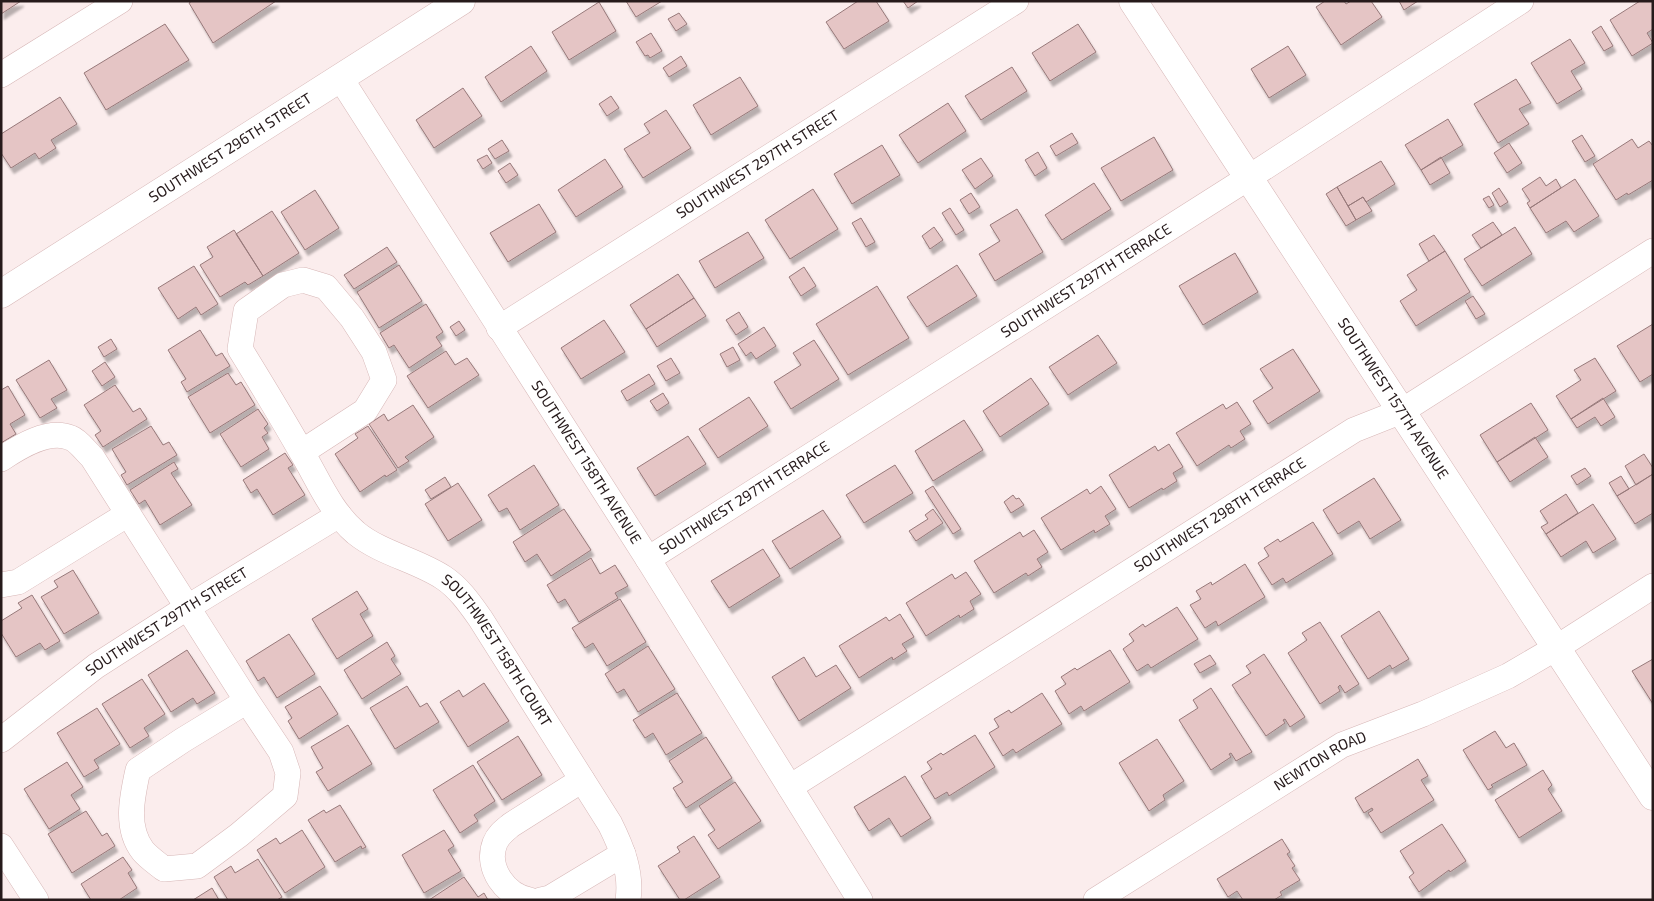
<svg xmlns="http://www.w3.org/2000/svg" width="1654" height="901" font-family="'Exo 2',sans-serif">
<defs>
<filter id="shadow"><feDropShadow dx="3" dy="5.5" stdDeviation="1" flood-color="#0004"/></filter>
</defs>
<rect width="100%" height="100%" fill="#fbeded"/>
<path fill="#e5c5c5" stroke="#97797a" filter="url(#shadow)" d="M1,1H21L1,14Z
M192,1H276L213,43L189,3Z
M626,1H662L636,17Z
M858,1H876L889,21L844,49L826,22Z
M903,1H918L908,8Z
M1325,1H1344L1346,4L1351,1H1371L1382,17L1341,45L1316,7Z
M1399,1H1418L1404,10Z
M1640,1H1653V29L1647,33L1653,43L1632,56L1610,20Z
M599,2L616,31L569,60L552,32Z
M679,13L687,24L676,31L668,19Z
M165,24L189,60L106,110L84,73Z
M1078,24L1096,52L1050,81L1032,53Z
M1601,26L1613,46L1604,51L1592,32Z
M651,33L662,51L650,58L648,55L645,56L636,42Z
M1570,39L1585,63L1571,71L1582,89L1557,104L1531,63Z
M531,46L547,71L501,102L485,77Z
M1288,46L1306,75L1269,98L1251,69Z
M681,56L687,66L669,77L663,68Z
M1012,67L1027,91L981,120L965,96Z
M740,77L758,106L711,135L693,105Z
M1516,79L1531,103L1519,109L1529,124L1498,143L1474,104Z
M463,88L482,116L434,148L416,120Z
M611,96L619,108L607,116L599,104Z
M60,97L77,124L51,140L56,148L39,159L35,153L11,168L1,153V134Z
M948,103L966,131L918,163L899,135Z
M666,110L691,148L643,178L624,149L650,133L644,124Z
M1448,119L1463,145L1421,170L1405,145Z
M1072,133L1078,143L1056,156L1050,146Z
M1582,135L1595,156L1585,162L1572,141Z
M1154,137L1173,170L1121,201L1101,168Z
M1632,139L1638,148L1649,141L1653,146V180L1628,195L1627,193L1616,200L1593,164Z
M502,140L509,151L495,159L488,149Z
M1509,143L1522,163L1507,173L1494,153Z
M882,145L900,175L852,204L834,174Z
M1038,152L1047,168L1035,176L1025,160Z
M487,155L492,163L483,169L477,160Z
M1441,157L1450,173L1430,185L1421,170Z
M981,158L993,176L975,189L962,170Z
M605,159L623,187L576,217L558,190Z
M1381,161L1395,184L1366,202L1363,197L1348,206L1337,187Z
M510,163L518,175L506,183L498,171Z
M1540,177L1546,186L1556,179L1561,188L1530,208L1527,203L1530,201L1522,189Z
M1575,179L1599,216L1574,232L1566,221L1546,233L1530,208Z
M1094,183L1111,209L1062,240L1045,215Z
M1337,187L1356,220L1346,226L1326,194Z
M1499,188L1508,202L1500,207L1492,193Z
M813,189L838,229L790,259L765,220Z
M315,190L339,228L305,250L281,212Z
M971,193L980,207L969,214L960,200Z
M1489,196L1494,205L1489,208L1483,199Z
M1363,197L1372,211L1356,220L1348,206Z
M539,204L556,232L508,262L490,233Z
M950,208L964,230L956,235L942,213Z
M1017,209L1043,252L995,281L979,254L1000,241L990,225Z
M272,211L299,253L263,276L236,234Z
M861,218L875,242L866,247L852,223Z
M1493,222L1502,235L1481,248L1472,235Z
M934,227L943,240L930,249L922,236Z
M1515,227L1532,254L1482,286L1464,259Z
M234,230L263,276L248,285L245,282L220,297L200,265L213,257L207,247Z
M748,232L764,258L715,288L699,261Z
M1434,235L1445,251L1429,261L1419,244Z
M387,247L397,262L354,289L344,275Z
M1445,251L1470,292L1416,326L1400,301L1417,290L1407,275Z
M1235,253L1258,292L1203,325L1179,286Z
M399,265L422,301L379,328L357,292Z
M957,265L977,296L927,327L907,297Z
M194,266L218,304L201,315L196,307L178,319L158,288Z
M804,267L816,286L801,296L789,277Z
M678,274L694,298L646,329L630,305Z
M877,286L909,338L848,375L816,324Z
M1473,296L1485,314L1476,319L1465,301Z
M694,298L706,316L657,347L646,329Z
M426,304L443,332L436,337L442,346L409,368L394,345L389,348L380,333Z
M739,312L748,327L736,335L726,320Z
M604,320L625,352L581,379L561,348Z
M459,321L465,330L456,336L450,327Z
M1653,324V374L1640,382L1617,346Z
M764,327L776,346L756,359L751,352L746,356L738,344Z
M200,330L216,356L222,353L230,366L187,392L181,382L186,379L168,350Z
M1098,335L1117,363L1068,395L1049,367Z
M111,339L117,349L104,357L98,347Z
M814,340L839,379L791,409L774,382L801,365L793,353Z
M733,347L740,360L727,367L720,354Z
M1293,349L1320,391L1268,424L1253,401L1273,388L1260,369Z
M446,351L455,365L467,358L479,375L428,408L407,376Z
M671,358L680,373L666,381L657,366Z
M1595,358L1616,391L1571,419L1556,396L1581,380L1574,370Z
M49,360L67,390L51,399L57,408L40,418L16,380Z
M105,362L115,377L102,386L92,371Z
M228,373L236,385L241,382L255,405L210,433L188,397Z
M649,374L655,384L627,401L621,391Z
M1031,378L1049,404L1000,437L983,411Z
M115,385L133,412L140,408L147,419L103,447L95,435L101,431L84,405Z
M8,386L25,415L10,424L16,434L1,443V390Z
M663,393L669,403L657,411L650,401Z
M749,397L768,426L718,458L699,429Z
M1603,398L1615,417L1601,426L1595,417L1577,428L1571,419Z
M1237,402L1251,424L1240,431L1245,439L1231,448L1229,445L1197,466L1176,433L1223,404L1226,409Z
M1531,403L1548,430L1497,462L1480,435Z
M413,405L434,437L405,457L409,461L398,468L369,424L384,414L388,421Z
M258,409L268,424L264,428L268,433L262,437L269,449L241,467L220,434Z
M964,420L983,450L933,481L915,451Z
M151,426L163,445L169,442L177,455L127,485L121,475L126,472L112,449Z
M368,426L397,470L386,477L385,475L360,492L335,454L358,438L355,434Z
M688,436L706,464L655,496L637,468Z
M1535,437L1548,457L1510,482L1497,462Z
M1169,444L1183,467L1173,473L1177,481L1163,490L1162,488L1129,508L1109,475L1155,446L1158,451Z
M285,453L293,465L288,468L305,495L273,515L257,489L251,493L243,480Z
M1644,454L1653,468V474L1636,485L1625,466Z
M174,462L178,469L171,473L192,505L160,525L145,500L139,504L130,490Z
M534,465L559,505L520,530L507,508L499,512L488,495Z
M895,465L913,493L864,523L846,495Z
M1585,468L1591,476L1577,485L1571,476Z
M1653,474V513L1635,524L1617,496Z
M1621,476L1629,489L1617,496L1609,483Z
M445,477L451,487L431,499L425,490Z
M1374,478L1401,520L1370,539L1359,521L1338,534L1323,510Z
M458,483L482,520L448,541L425,504Z
M933,486L961,529L953,534L925,491Z
M1101,486L1116,509L1105,516L1110,524L1095,533L1094,530L1061,550L1041,518L1087,489L1090,494Z
M1566,494L1578,513L1546,534L1541,527L1548,523L1540,511Z
M1013,495L1016,499L1019,498L1024,505L1011,513L1004,502Z
M1593,504L1616,539L1593,553L1586,541L1561,557L1546,534Z
M564,509L591,550L551,576L537,554L525,562L513,542Z
M933,509L943,523L916,541L909,531L928,519L925,515Z
M823,510L841,537L790,569L772,541Z
M1313,522L1333,554L1286,583L1283,578L1272,585L1258,563L1269,556L1264,548L1278,539L1280,542Z
M1034,530L1048,552L1037,559L1042,567L1028,576L1026,573L994,593L974,561L1020,532L1023,537Z
M763,549L780,576L729,608L711,581Z
M591,558L600,574L615,565L628,586L615,593L618,598L579,622L565,599L558,603L547,585Z
M1245,564L1265,597L1218,626L1216,621L1205,628L1190,605L1201,599L1196,591L1211,582L1212,585Z
M73,570L99,613L64,634L41,597L58,587L54,581Z
M966,572L981,594L970,601L974,609L960,618L959,615L926,636L906,603L952,574L955,579Z
M357,591L368,609L360,614L373,636L337,659L312,619Z
M32,595L60,641L45,650L40,643L16,657L1,633V621L22,608L18,603Z
M620,599L646,642L607,666L593,643L585,648L572,628Z
M1177,607L1198,639L1151,668L1148,664L1137,671L1123,649L1134,641L1129,634L1143,624L1145,627Z
M1379,611L1409,659L1392,669L1390,665L1368,679L1341,636Z
M900,614L914,637L902,644L907,651L893,660L892,657L859,678L839,646L886,617L889,621Z
M1320,622L1359,684L1345,693L1340,685L1338,687L1340,691L1320,704L1288,653L1307,640L1302,633Z
M289,634L315,674L277,698L264,677L258,681L246,661Z
M387,642L395,656L391,659L401,674L362,699L344,670Z
M648,646L675,689L638,712L624,689L617,693L605,674Z
M187,650L215,693L197,704L193,698L171,712L148,675Z
M1110,650L1130,682L1084,711L1081,706L1069,714L1055,691L1066,684L1061,677L1075,668L1077,670Z
M1264,654L1305,717L1290,727L1285,719L1283,720L1285,723L1266,736L1232,685L1251,673L1246,666Z
M1210,655L1216,664L1200,673L1194,664Z
M804,657L816,677L836,665L851,688L799,721L772,677Z
M1653,659V704L1632,671Z
M142,679L165,714L144,728L149,736L130,748L102,704Z
M484,683L509,721L468,747L440,702L459,690L463,697Z
M320,686L338,714L299,739L288,721L292,718L285,707Z
M407,686L420,707L427,703L439,722L395,749L370,708Z
M1211,688L1252,752L1236,761L1231,753L1229,754L1231,757L1211,770L1179,720L1198,708L1193,700Z
M677,693L702,733L666,755L653,733L645,738L633,720Z
M1042,693L1062,724L1016,753L1013,749L1003,756L989,733L999,727L994,719L1009,710L1011,713Z
M97,708L120,744L94,760L99,768L84,777L57,733Z
M348,725L372,764L328,791L316,772L323,768L311,747Z
M1495,731L1506,748L1514,743L1527,765L1491,785L1493,787L1488,790L1463,750Z
M975,735L995,767L949,796L947,792L935,799L921,776L932,769L927,762L941,753L943,755Z
M518,736L542,775L502,800L477,762Z
M706,737L732,778L686,808L673,788L683,782L669,761Z
M1157,739L1184,781L1163,795L1165,800L1149,811L1119,763Z
M1418,759L1428,776L1421,780L1434,800L1381,833L1368,813L1373,810L1372,808L1364,813L1355,798Z
M67,762L83,787L71,795L80,809L49,829L24,789Z
M473,765L495,801L474,815L478,821L460,833L433,790Z
M1543,770L1552,785L1548,789L1562,811L1519,838L1495,800Z
M905,776L931,818L901,837L889,818L869,831L854,807Z
M735,782L761,821L718,849L708,835L715,830L699,806Z
M340,805L366,847L362,849L361,846L335,862L308,820L324,810L326,813Z
M86,811L102,836L107,833L115,846L72,873L48,834Z
M1442,824L1466,861L1450,872L1449,870L1419,892L1409,877L1414,873L1400,851Z
M302,830L325,867L285,893L257,850L276,838L280,844Z
M444,830L454,846L448,850L461,871L424,893L402,855Z
M694,836L720,877L684,900H680L658,866L680,852L677,847Z
M1282,839L1290,852L1287,854L1295,866L1292,868L1300,880L1280,892L1282,895L1274,900H1243L1237,891L1228,897L1217,879Z
M123,857L132,870L128,873L137,888L119,900H91L81,884Z
M258,859L282,897L277,900H228L214,877L231,866L235,873Z
M464,877L478,897L484,893L488,900H429Z
M212,888L219,900H193Z"/>
<g fill="none" stroke-linecap="round" stroke-linejoin="round">
<defs>
<g id="minor">
<path d="M1,75L120,1"/>
<path id="s1" d="M341,79L648,559L860,900"/>
<path id="s2" d="M499,328L1016,1"/>
<path id="s3" d="M302,452L365,411L384,380L374,352L352,318L326,287L303,280L283,285L246,311L240,349C261,383 281,416 301,451C318,479 330,511 356,533C382,554 417,560 444,578C459,588 470,604 480,618L610,824C622,848 632,873 628,900"/>
<path d="M1,459C19,447 49,428 71,438C79,441 86,452 92,457L247,701L281,752L288,773L285,796L239,835L197,866L164,869C158,864 149,858 143,851C125,828 132,797 138,770L183,740L247,701"/>
<path id="s4" d="M648,559L1248,178L1521,1"/>
<path d="M1,585L18,582L128,514"/>
<path id="s5" d="M1,740L96,666L188,607L339,515"/>
<path id="s6" d="M790,787L1354,430L1402,411L1653,251"/>
<path d="M1,846L36,900"/>
<path d="M530,900C506,896 485,868 495,843C498,835 505,830 511,825L582,780"/>
<path d="M541,900L550,898L623,854"/>
<path id="s7" d="M1096,900L1342,745L1423,714L1508,676L1556,648L1653,586"/>
</g>
<g id="tertiary">
<path id="s8" d="M1133,1L1653,796"/>
<path id="s9" d="M1,294L461,1"/>
</g>
</defs>
<use href="#minor" stroke="#d7b7b7" stroke-width="26"/>
<use href="#tertiary" stroke="#d7b7b7" stroke-width="29"/>
<use href="#minor" stroke="#fff" stroke-width="25"/>
<use href="#tertiary" stroke="#fff" stroke-width="28"/>
</g>
<g text-anchor="middle" stroke-width="4" stroke-linejoin="round" paint-order="stroke">
<g font-size="15" fill="#261a1b" stroke="#fff">
<text dy="5" stroke="none"><textPath href="#s9" startOffset="272">SOUTHWEST 296TH STREET</textPath></text>
<text dy="5" stroke="none"><textPath href="#s2" startOffset="306">SOUTHWEST 297TH STREET</textPath></text>
<text dy="5" stroke="none"><textPath href="#s4" startOffset="519">SOUTHWEST 297TH TERRACE</textPath></text>
<text dy="5" stroke="none"><textPath href="#s8" startOffset="475">SOUTHWEST 157TH AVENUE</textPath></text>
<text dy="5" stroke="none"><textPath href="#s1" startOffset="455">SOUTHWEST 158TH AVENUE</textPath></text>
<text dy="5" stroke="none"><textPath href="#s4" startOffset="114">SOUTHWEST 297TH TERRACE</textPath></text>
<text dy="5" stroke="none"><textPath href="#s6" startOffset="509">SOUTHWEST 298TH TERRACE</textPath></text>
<text dy="5" stroke="none"><textPath href="#s5" startOffset="204">SOUTHWEST 297TH STREET</textPath></text>
<text dy="5" stroke="none"><textPath href="#s3" startOffset="758">SOUTHWEST 158TH COURT</textPath></text>
<text dy="5" stroke="none"><textPath href="#s7" startOffset="264">NEWTON ROAD</textPath></text>
</g>
</g>
<rect width="1654" height="901" fill="none" stroke="#261a1b" stroke-width="5"/>
</svg>
